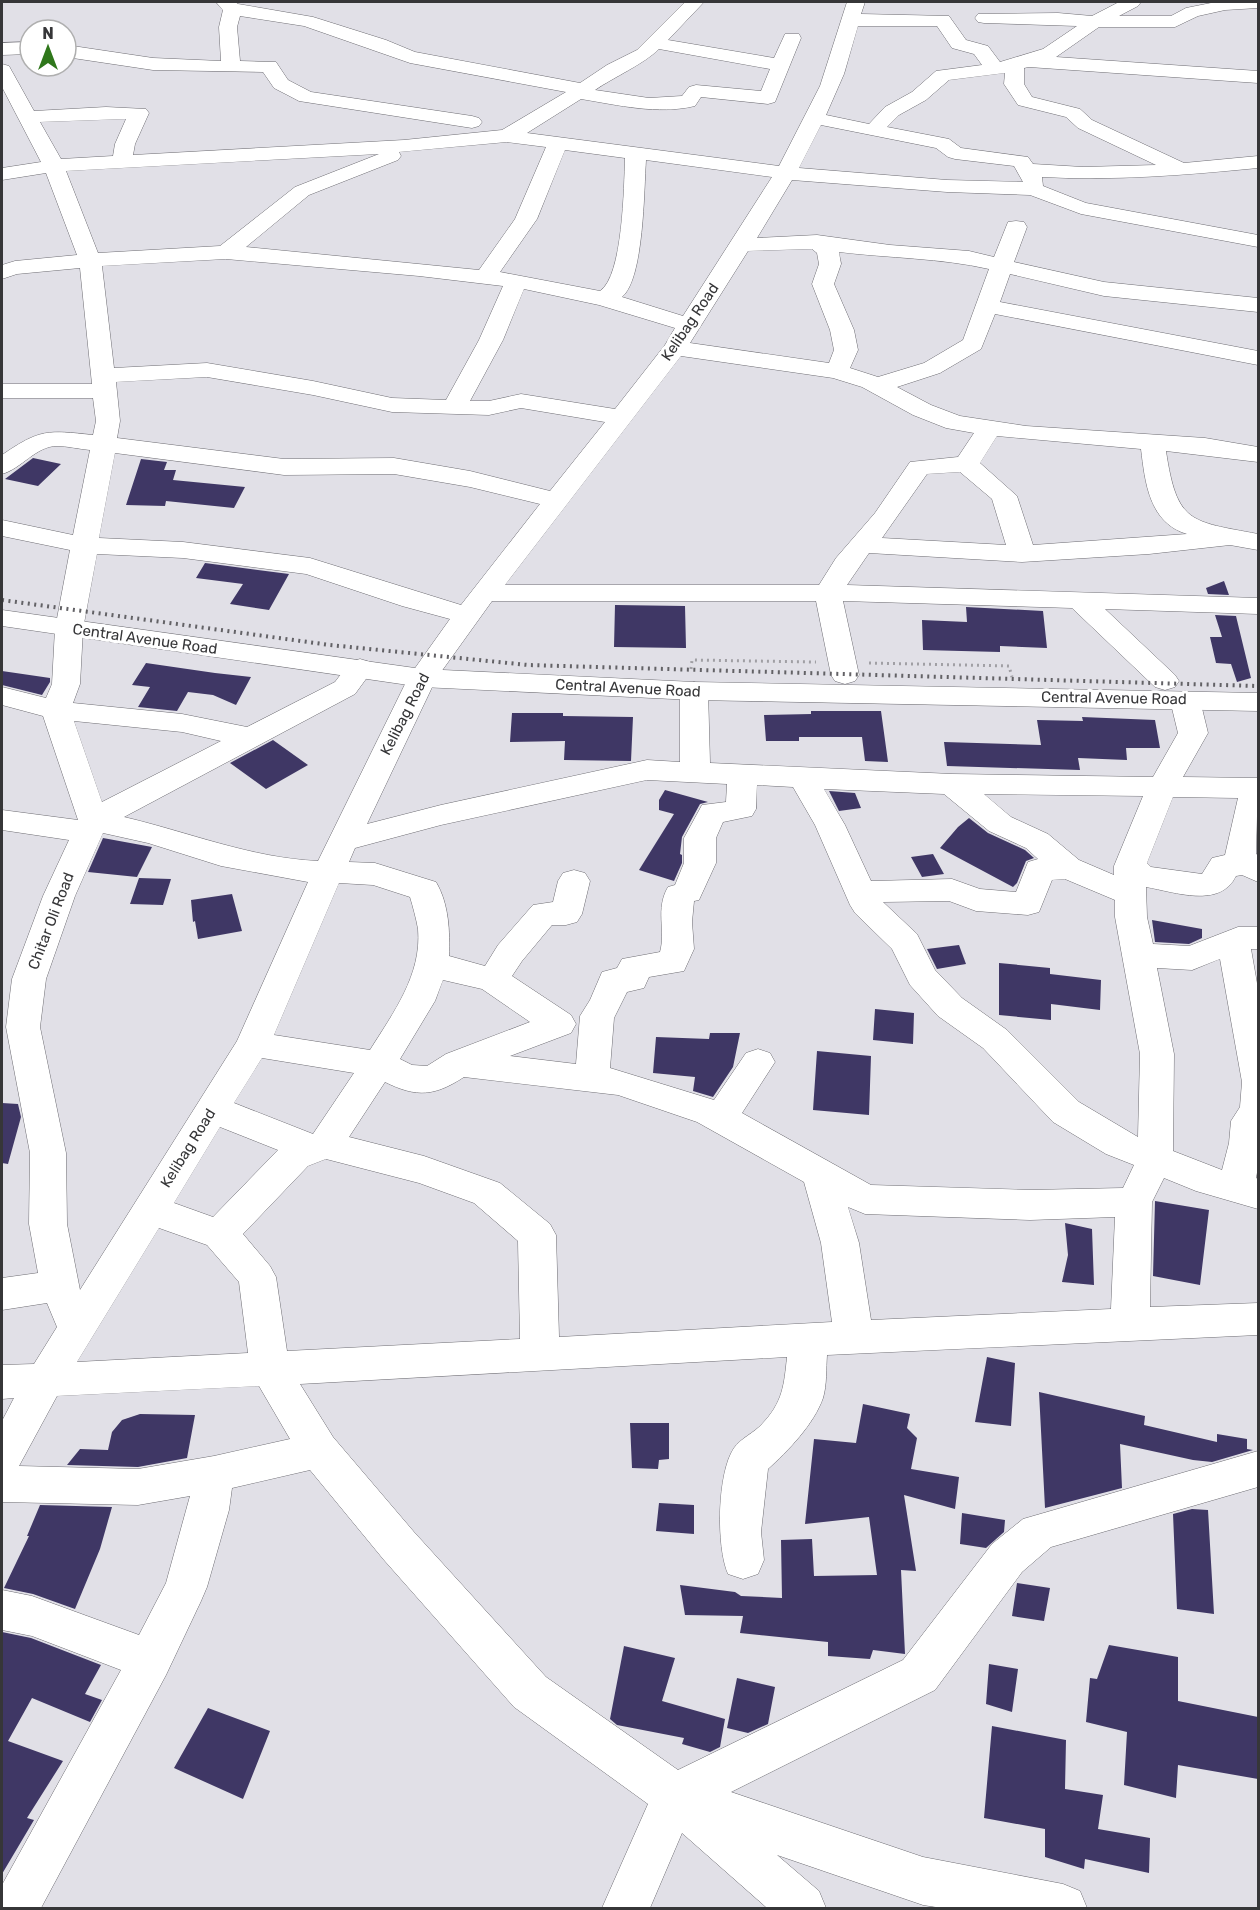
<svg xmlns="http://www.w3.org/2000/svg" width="1260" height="1910" font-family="Rubik,sans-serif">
<rect width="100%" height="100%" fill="#e1e0e7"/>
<path fill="#3f3765" d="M33,458L61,464L38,486L5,479Z
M141,459L167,462L164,470H176L173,480L245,487L234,508L166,501L165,506L126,505Z
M205,563L289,574L269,610L230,604L243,584L196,578Z
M1224,581L1229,595L1208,594L1206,588Z
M615,605L685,606L686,648L614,647Z
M966,607L1043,611L1047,648L1000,646V652L923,650L922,620L967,622Z
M1215,615L1236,616L1251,678L1237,682L1231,664L1216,663L1210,637H1222Z
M146,663L215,673L251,677L236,705L213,695L188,692L177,711L138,707L150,687L132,685Z
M2,671L50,678V682L42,695L2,685Z
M811,711H881L888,762L865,761L862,737H799V741H766L764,715L811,714Z
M512,713H563V716L633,717L631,761L564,760L565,741L510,742Z
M1082,717L1155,720L1160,748H1126L1127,760L1078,758L1080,770L947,766L944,742L1041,745L1037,720L1083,721Z
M273,740L308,765L266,789L230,763Z
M665,790L708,802L700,804L682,837L680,854L682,855V863L674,881L639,870L674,814L659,810V800Z
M829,791L855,793L861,808L839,811Z
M969,818L988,833L1025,850L1034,858L1026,861L1017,883L1013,887L940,848L958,827Z
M103,838L152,847L137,877L88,872Z
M933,854L944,874L922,877L911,857Z
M139,878L171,879L163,905L130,904Z
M232,894L242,931L198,939L195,921L193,922L191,900Z
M1152,920L1202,929V938L1189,944L1155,942Z
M959,945L966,964L937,969L927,949Z
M999,963L1050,968V974L1101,980L1100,1010L1051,1004V1020L999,1015Z
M875,1009L914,1013L913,1044L873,1040Z
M710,1033H740L733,1067L713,1097L693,1091L695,1077L653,1073L656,1037L709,1039Z
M817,1051L871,1056L869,1115L813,1110Z
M2,1103L18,1104L21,1117L8,1164L2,1163Z
M1155,1201L1209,1210L1200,1285L1153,1276Z
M1065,1223L1092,1229L1094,1285L1062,1282L1068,1255Z
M987,1357L1015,1363L1011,1426L975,1422Z
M1039,1392L1145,1416L1144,1425L1217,1442V1434L1247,1439V1449L1253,1450L1212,1462L1193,1460L1120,1444L1122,1488L1045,1508Z
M863,1404L910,1414L907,1428L917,1438L911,1469L959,1477L955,1509L904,1495L916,1571L901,1570L905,1654L873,1650L870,1659L828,1656V1642L740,1633L743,1616L685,1615L680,1585L735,1592L741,1596L782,1598L781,1540L812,1539L814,1576L877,1575L869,1517L805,1524L814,1439L856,1443Z
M140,1414L195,1415L187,1458L138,1467L67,1465L80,1449L108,1450L112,1432L122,1420Z
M630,1423H669V1459L659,1460L658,1469L632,1468Z
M659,1503L694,1505V1534L656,1531Z
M40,1505L112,1507L100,1549L75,1609L33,1594L4,1588L29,1536H27Z
M1192,1509L1208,1510L1214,1614L1177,1609L1173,1514Z
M962,1513L1005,1520L1004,1532L986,1548L960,1544Z
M1017,1583L1050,1588L1044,1621L1012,1616Z
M2,1632L31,1638L101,1665L85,1694L102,1700L90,1722L32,1698L8,1741L63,1761L27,1818L34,1820L2,1874Z
M1109,1645L1178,1657V1701L1258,1717V1779L1178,1765L1176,1798L1124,1785L1127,1732L1086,1722L1090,1678L1097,1679Z
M624,1646L675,1658L662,1701L725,1719L720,1747L710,1752L682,1744L684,1738L617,1725L610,1719Z
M989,1664L1018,1669L1012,1712L986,1704Z
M737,1678L775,1687L768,1724L748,1733L727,1728Z
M208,1708L270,1731L243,1799L174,1768Z
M992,1726L1066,1740L1065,1789L1103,1795L1098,1829L1150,1838L1149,1873L1085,1859L1084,1869L1045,1857V1829L984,1818Z"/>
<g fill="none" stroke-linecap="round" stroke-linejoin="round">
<defs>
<path id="minor" d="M216,2H235L238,4L313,17L386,40L415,52L580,83L607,65L637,50L685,2H704L668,40L774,58L785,34H799L801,38L775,102L768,104L701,97L695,106C658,115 618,105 581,99L527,133L779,166L820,86L847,2H865L861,14L949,16L966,40L988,46L1000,62L1043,49L1077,26L984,23L978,22L975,18L978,14L1058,13L1092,16L1119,2H1141L1138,6L1119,16H1171L1186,8L1216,2H1258V8L1225,10L1198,16L1175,27H1099L1056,57L1258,71V83L1029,67L1024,68V84L1032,97L1080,109L1092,120L1184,163L1258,156V168C1186,175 1114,181 1042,177L1043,186L1086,203L1258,235V247L1081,214L1030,195L947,192L792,180L757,238L817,235L890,245L969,251L994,257L1008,222L1016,221L1024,222L1027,227L1014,262L1104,282L1258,298V312L1104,296L1010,274L1000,302L1258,351V365L995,314L981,349L940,373L897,387L931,405L960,416L1026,426L1205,438L1258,447V462L1166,451C1177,524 1190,521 1258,534V550L1230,545L1149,554L1022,562L869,553L847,585L1258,598V614L1105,609L1175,675L1179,681L1175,687L1165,690L1155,687L1072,608L843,601L859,675L855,681L845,684L835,681L831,675L816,601H492L436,679L367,824L441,805L647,760L680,762V691L684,685L694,682L704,685L708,691L710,763L952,774L1153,777L1178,733L1170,700L1175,694L1185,691L1195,694L1200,700L1208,733L1183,777L1258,778L1256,854L1258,855V882L1242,875L1236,876C1220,909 1175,892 1146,887L1147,917L1153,944L1189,946L1238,927H1258V949H1251L1258,989V1167L1256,1178L1258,1179V1209L1196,1191L1164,1178L1152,1202L1150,1307L1258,1303V1335L827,1355C826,1368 827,1385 823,1398C814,1424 788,1451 768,1469L761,1532L764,1560L758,1574L743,1579L728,1574C716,1547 717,1473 734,1448C741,1438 754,1433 762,1424C783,1402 784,1385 787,1357L300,1384L333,1437L414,1532L546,1677L678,1770L903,1660L992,1544L1023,1519L1258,1451V1487L1051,1547L1022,1572L935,1690L731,1792L923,1857L1063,1884L1080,1891L1087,1908H942L923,1905L777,1855L819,1891L826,1908H767L682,1833L650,1908H602L648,1804L514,1707L384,1560L310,1470L232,1488L229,1510L207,1587L201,1601L166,1675L41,1908H2V1885L121,1670L32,1636L2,1630V1590L32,1596L139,1635L166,1583L190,1496L138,1505L2,1502V1421L14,1398L2,1399V1365L34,1364L57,1327L47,1303L2,1310V1278L38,1273L29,1224L30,1153L6,1027L12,979L43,896L69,840L2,830V810L78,820L43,716L2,705V687L46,698L52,684L55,629L70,550L2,536V520L73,535L90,450C79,449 67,446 57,446C36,446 21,469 2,474V455C40,429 47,430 93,435L96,421L93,398H2V384H92L80,268L17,274L2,279V265L15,261L77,255L46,173L2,180V168L41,162L2,87V64L9,66L34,111L106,107L146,109L149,113L135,144L133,155L404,140L502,130L566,92L410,63L304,26L240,16L237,27L240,61L276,62L288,80L311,92L472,116L479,118L482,122L479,126L472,128L299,101L274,88L263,72L153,70L66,57V45L153,58L221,61L219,27L223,10ZM858,26H937L952,48L974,54L982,65L936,71L912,92L885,107L869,124L826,115L844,74ZM659,49L770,69L761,91L696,85L689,87L682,96L649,98L595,90C614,77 644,64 659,49ZM1005,73L1004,84L1018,105L1066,117L1078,128L1156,165L1083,167L1033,164L1028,157L961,148L949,139L887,127L899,115L926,100L949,80ZM126,119L115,144L113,156L61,159L40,122ZM821,125L936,148L948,157L955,159L1014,166L1023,182L947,180L799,168ZM507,142L546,147L515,219L479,270L246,247L309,195L398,160L401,156L399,152ZM565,150L625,158C624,186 623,276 600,291L500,272L537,219ZM379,154L295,187L220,246L98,253L66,171ZM646,160L772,177L683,316L622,297C644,279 644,189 646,160ZM812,249L817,253L819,264L812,284L830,330L834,350L829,363L690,343L748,251ZM839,252C888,258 941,258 989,269L963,340L924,363L878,377L850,368L858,350L854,330L834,284L841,264ZM226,259L419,276L503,286L479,340L446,400L392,398L313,381L207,363L114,368L102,266ZM524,289L599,305L675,328L665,345L615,409L521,394L489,401H470L503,340ZM681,356L833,378L862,387L913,415L946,428L974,433L958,457L910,462L875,513L836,558L819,585H505ZM207,377L313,395L392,412L489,415L521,408L605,422L550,491L470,471L394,458L284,459L117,438L120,421L116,382ZM997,436L1141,449C1145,482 1149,523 1187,534L1033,545L1017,496L980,463ZM115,453L284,475L394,474L470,487L540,504L461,605L310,558L183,542L99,538ZM960,472L992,499L1006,545L882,538L927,474ZM97,554L183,558L306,574L402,606L450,619L408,678L318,861C251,858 188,832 124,817L355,694L374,668L370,662L360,659L350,662L335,682L247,727L182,714L73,703L80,684L83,629ZM74,721L182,732L221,741L102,802ZM647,780L727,784L726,802L702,805L684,838V863L675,885L668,887C655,909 666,931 660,952L622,959L617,968L602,972L590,1000L580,1016L576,1064L510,1056L571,1033L576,1024L571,1015L512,976L522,961L552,925H566L577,922L582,914L590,881L585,873L574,870L563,873L558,881L553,902L533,905L498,945L485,966L449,956C450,932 449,904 436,882L375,863L349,862L355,848L441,825ZM757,785L793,787L815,825L850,905L855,913L892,949L910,985L938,1016L983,1048L1053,1122L1106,1154L1134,1165L1123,1188L1030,1190L871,1185L742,1113L775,1062L770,1053L758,1049L746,1053L714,1100L610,1068L614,1018L627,992L644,988L649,977L684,971L694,949L692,922L694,901L699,900L716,863V838L723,822L752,816L756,809ZM824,789L944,794L989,831L1026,848L1038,859L1028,862L1016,892L980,889L952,879L871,881L845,825ZM984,794L1143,796L1114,866V875L1079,860L1048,834L1011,817ZM1173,797L1238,798L1225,855L1212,858L1202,874L1151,867L1147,863ZM103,833L148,843L221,866L308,882L237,1041L80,1290L67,1224L66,1153L40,1027L46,979L75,896ZM1065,879L1115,900V917L1140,1054L1138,1137L1079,1102L1007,1030L962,998L935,970L917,934L883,902L949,901L976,911L1028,915L1039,912L1052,880ZM339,883L373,885L410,897C413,907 416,918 418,929C422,975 393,1013 370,1050L274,1035ZM1220,959L1242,1082L1240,1107L1231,1121L1229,1143L1222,1170L1173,1151L1174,1054L1157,968L1192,970ZM443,980L482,989L530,1022L446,1054L427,1066L412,1065L400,1059L435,1001ZM262,1058L354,1073L313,1134L234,1103ZM464,1077L618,1095L697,1122L804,1182L821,1243L832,1322L559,1337L556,1235L550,1224L500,1183L424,1156L349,1137L385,1082C417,1098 435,1096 464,1077ZM220,1127L278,1150L213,1217L174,1203ZM326,1159L419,1183L474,1203L518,1241L520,1339L287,1351L276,1277L270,1266L243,1234L308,1166ZM848,1207L865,1214L1030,1220L1115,1217L1111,1309L871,1320L859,1243ZM159,1228L207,1245L239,1282L248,1353L77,1362ZM259,1386L290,1439L214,1456L138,1469L19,1466L57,1396Z
M30,42V54L2,55V43Z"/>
<path id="major" d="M2,610L422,669L694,682L1258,693V711L694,700L422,687L2,626Z"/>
</defs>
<use href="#minor" stroke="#6e6d73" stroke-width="1"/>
<use href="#major" stroke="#6e6d73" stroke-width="1"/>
<path stroke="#a09fa4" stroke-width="3" stroke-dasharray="2 4" stroke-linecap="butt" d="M869,663L1009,666L1012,677
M691,669L692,660L816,662"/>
<use href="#minor" fill="#fff" fill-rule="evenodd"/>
<use href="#major" fill="#fff" fill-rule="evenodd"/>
<path stroke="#636266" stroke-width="4" stroke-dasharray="2 4.5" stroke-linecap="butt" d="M2,600L330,645L528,665L1258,686"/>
</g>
<g text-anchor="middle" stroke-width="6" stroke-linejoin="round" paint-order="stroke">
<g font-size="15" fill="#363638" stroke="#fff">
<text transform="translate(690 322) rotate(-56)" y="5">Kelibag Road</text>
<text transform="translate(145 639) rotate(8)" y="5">Central Avenue Road</text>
<text transform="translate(628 688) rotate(3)" y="5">Central Avenue Road</text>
<text transform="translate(1114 698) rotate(1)" y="5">Central Avenue Road</text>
<text transform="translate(405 714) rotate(-63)" y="5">Kelibag Road</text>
<text transform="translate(51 921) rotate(-69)" y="5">Chitar Oli Road</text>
<text transform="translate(188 1148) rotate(-58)" y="5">Kelibag Road</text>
</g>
</g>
<rect width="1260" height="1910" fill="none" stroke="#363638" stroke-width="6"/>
<g transform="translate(48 48)"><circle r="28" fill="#ffffff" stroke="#afafaf" stroke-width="1.5"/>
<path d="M0-4.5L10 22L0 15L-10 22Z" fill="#2f771b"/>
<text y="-9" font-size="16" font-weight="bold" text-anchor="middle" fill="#363638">N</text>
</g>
</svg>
